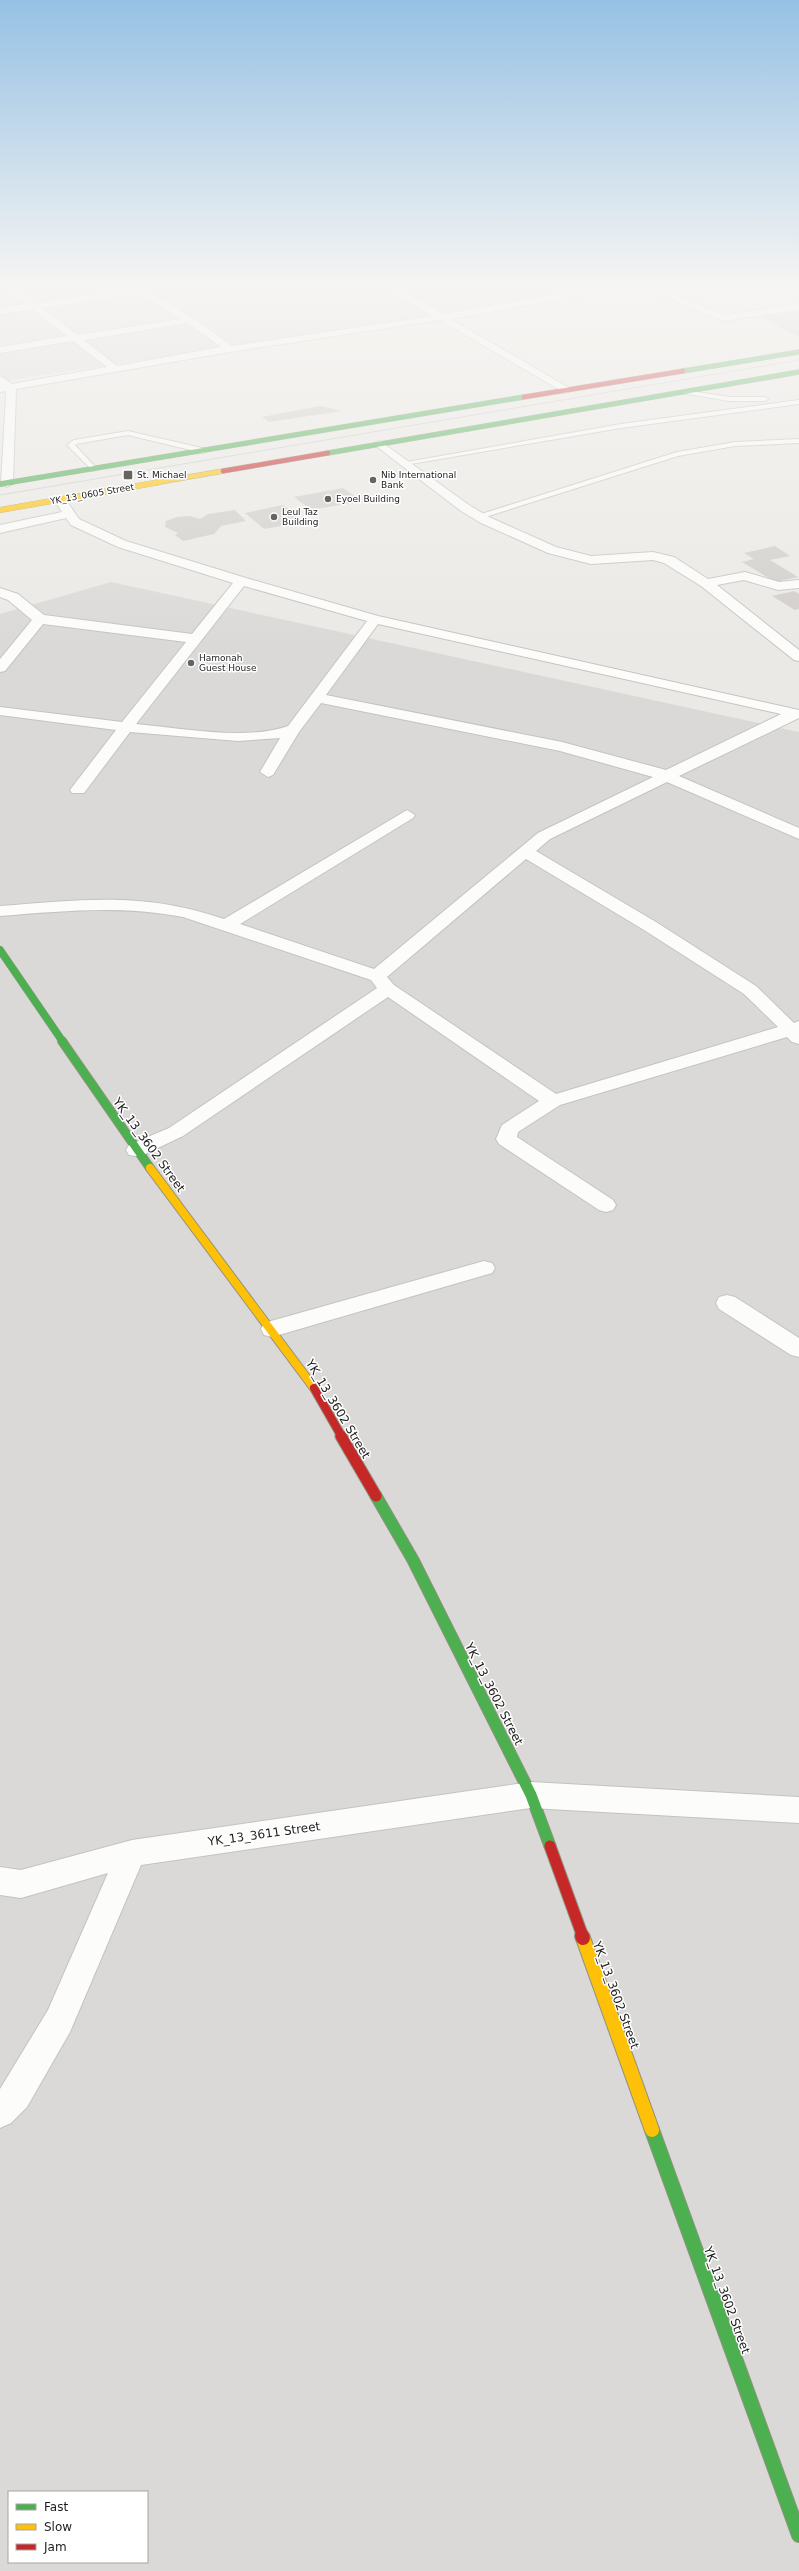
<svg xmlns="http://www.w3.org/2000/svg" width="799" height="2571" font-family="'DejaVu Sans',sans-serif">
<rect width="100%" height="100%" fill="#ebe9e5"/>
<path fill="#dad9d7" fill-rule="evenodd" d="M0,288H607L0,382Z
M111,582L799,732V2571H0V614ZM9,2492H147V2562H9Z"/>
<path fill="#d0cdca" d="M799,311V337L761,317Z
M320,406L342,411L269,422L262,417Z
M343,488L362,501L311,510L294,497Z
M283,505L305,522L264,529L245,513Z
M235,510L246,521L221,526L214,534L183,541L175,535L178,533L165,527L166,521L177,517L190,516L200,519L208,514Z
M775,546L790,556L770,560L798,577L775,582L742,562L754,559L744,553Z
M794,591L799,594V609L795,610L772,596Z"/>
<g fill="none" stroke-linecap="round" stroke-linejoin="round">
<defs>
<path id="lane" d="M684,390L729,397H765L768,399L765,401H729L682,393Z
M799,400V404L621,428L405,465L401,463L621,424Z
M128,431L206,449L207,451L203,453L128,435L76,444L75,445L97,469L93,471L67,445L74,440Z
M799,439V443L735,446L678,456L482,518L475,516L677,452L735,442Z"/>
<path id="street" d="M6,288H17L36,303L143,288L193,318L232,346L433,316L387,288H399L443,314L592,288H613L608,291L451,319L569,388V392L565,393L440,320L230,352L16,389L13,483L7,487L1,483L6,395L5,391L0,392V376L12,384L107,367L73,341L0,353V347L67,336L32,309L0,314V308L26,304ZM139,293L181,319L77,335L42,308ZM188,323L221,347L117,366L84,340Z
M644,288H657L724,315L799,304V310L723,321Z
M793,288H799V291L795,290Z
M380,441L469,505L489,517L556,547L591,556L653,552L674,557L708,579L745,572L779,582L799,580V588L778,590L744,580L717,585L799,650V661L794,660L701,586L664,563L653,560L591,564L548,553L481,523L461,511L376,446L374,444Z
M60,496L64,497L79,519L126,541L246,578L378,616L799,710V718L679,776L799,828V839L667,782L550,839L536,851L656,922L756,986L794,1023L799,1021V1044L792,1042L787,1037L560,1105L518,1132L517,1137L613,1200L616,1205L613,1210L606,1212L599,1210L499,1144L496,1139L502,1125L539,1101L388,997L183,1136L143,1155L136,1156L129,1155L126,1150L129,1145L169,1128L377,988L371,980L183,917C119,905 65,911 0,916V906C83,900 142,891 224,919L407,810L415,815L413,818L240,924L374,969L538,833L653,777L560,751L321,703L299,732L273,775L268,777L260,772L280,738L238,741L130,732L84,793H72L70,790L116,730L0,715V707L122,722L186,642L43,624L5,671L0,672V659L32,620L8,600L0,597V588L18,594L44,615L192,634L233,583L118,547L71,525L66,518L0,533V525L62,512L54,500ZM244,586L367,621L288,726C246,741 181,728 136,724ZM378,624L781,714L666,770L562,742L326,695ZM526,859L644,930L744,994L778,1027L556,1094L394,985L387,977Z
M484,1261L492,1263L495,1268L492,1273L272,1337L264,1335L261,1329L264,1323Z
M727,1295L735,1297L799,1338V1357L791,1355L719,1309L716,1303L719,1297Z
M531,1782L799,1797V1823L531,1808L141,1865L70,2032L27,2107L11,2123L0,2128V2089L48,2010L108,1873L21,1898L0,1895V1867L21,1870L132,1840Z"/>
<path id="fast-far5" d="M683,371L799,352
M328,453L799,372
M6,483L524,397"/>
<path id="fast-far4" d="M0,484L12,482"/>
<path id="fast-far3" d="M0,950L63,1042"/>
<path id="fast-far2" d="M62,1041L150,1168"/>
<path id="fast-far1" d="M376,1496L413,1560L531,1795L550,1846"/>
<path id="fast" d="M652,2130L799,2535"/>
<path id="slow-far3" d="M154,483L223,471"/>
<path id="slow-far2" d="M0,510L160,482"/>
<path id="slow-far1" d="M150,1168L314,1388"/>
<path id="slow" d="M583,1938L652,2130"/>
<path id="jam-far3" d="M524,397L683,371
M223,471L328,453"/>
<path id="jam-far2" d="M314,1388L342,1437"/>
<path id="jam-far1" d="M341,1436L376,1496
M550,1846L583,1937"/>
<path id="jam" d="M582,1936L583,1938"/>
</defs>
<use href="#lane" stroke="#c4c3c1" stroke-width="2"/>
<use href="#street" stroke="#c4c3c1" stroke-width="2"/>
<use href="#fast-far5" stroke="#91937f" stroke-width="5.5"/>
<use href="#fast-far4" stroke="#91937f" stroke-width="6"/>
<use href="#fast-far3" stroke="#91937f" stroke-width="8"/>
<use href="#fast-far2" stroke="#91937f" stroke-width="10"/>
<use href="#fast-far1" stroke="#91937f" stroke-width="13"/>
<use href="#fast" stroke="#91937f" stroke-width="16"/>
<use href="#slow-far3" stroke="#91937f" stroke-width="5.5"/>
<use href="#slow-far2" stroke="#91937f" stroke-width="6"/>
<use href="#slow-far1" stroke="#91937f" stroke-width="10"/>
<use href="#slow" stroke="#91937f" stroke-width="16"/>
<use href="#jam-far3" stroke="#91937f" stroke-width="5.5"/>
<use href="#jam-far2" stroke="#91937f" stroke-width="10"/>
<use href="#jam-far1" stroke="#91937f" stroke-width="13"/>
<use href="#jam" stroke="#91937f" stroke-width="16"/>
<use href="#lane" fill="#fcfcfb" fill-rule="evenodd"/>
<use href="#street" fill="#fcfcfb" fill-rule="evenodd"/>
<use href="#fast-far5" stroke="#4caf50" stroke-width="4.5"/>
<use href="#fast-far4" stroke="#4caf50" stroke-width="5.5"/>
<use href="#fast-far3" stroke="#4caf50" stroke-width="7"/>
<use href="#fast-far2" stroke="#4caf50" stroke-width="8"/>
<use href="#fast-far1" stroke="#4caf50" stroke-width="11"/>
<use href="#fast" stroke="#4caf50" stroke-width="14"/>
<use href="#slow-far3" stroke="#ffc107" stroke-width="4.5"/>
<use href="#slow-far2" stroke="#ffc107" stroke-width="5.5"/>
<use href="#slow-far1" stroke="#ffc107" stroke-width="8"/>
<use href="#slow" stroke="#ffc107" stroke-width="14"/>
<use href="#jam-far3" stroke="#c62828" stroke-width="4.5"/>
<use href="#jam-far2" stroke="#c62828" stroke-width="8"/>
<use href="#jam-far1" stroke="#c62828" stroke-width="11"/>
<use href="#jam" stroke="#c62828" stroke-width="14"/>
<path stroke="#cacac9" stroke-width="1" d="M0,495L799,360"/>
</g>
<linearGradient id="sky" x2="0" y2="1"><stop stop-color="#96c1e4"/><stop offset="0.44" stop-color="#f6f5f3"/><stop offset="1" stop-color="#f6f5f3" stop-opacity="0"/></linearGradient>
<rect width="799" height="648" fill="url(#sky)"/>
<g fill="#656463" stroke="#fff" stroke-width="1.5">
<rect x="123" y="470" width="10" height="10" rx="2"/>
<circle cx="373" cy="480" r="4"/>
<circle cx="328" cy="499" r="4"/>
<circle cx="274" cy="517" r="4"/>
<circle cx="191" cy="663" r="4"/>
</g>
<g text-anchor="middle" stroke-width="3" stroke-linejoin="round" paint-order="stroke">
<g font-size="9" fill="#1d1d1d" stroke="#fff" text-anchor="start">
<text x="137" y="478">St. Michael</text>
<text x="381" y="478">Nib International<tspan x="381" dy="10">Bank</tspan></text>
<text x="336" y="502">Eyoel Building</text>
<text x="282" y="515">Leul Taz<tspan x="282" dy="10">Building</tspan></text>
<text x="199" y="661">Hamonah<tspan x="199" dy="10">Guest House</tspan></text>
</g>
<g font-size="9" fill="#1d1d1d" stroke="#fff">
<text transform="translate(92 494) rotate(-10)" y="3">YK_13_0605 Street</text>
</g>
<g font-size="12" fill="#1d1d1d" stroke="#fff">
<text transform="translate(149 1145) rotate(54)" y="4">YK_13_3602 Street</text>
<text transform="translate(338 1409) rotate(59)" y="4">YK_13_3602 Street</text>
<text transform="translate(494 1694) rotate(63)" y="4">YK_13_3602 Street</text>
<text transform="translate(264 1834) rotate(-8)" y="4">YK_13_3611 Street</text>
<text transform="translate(616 1995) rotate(70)" y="4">YK_13_3602 Street</text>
<text transform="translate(727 2300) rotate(70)" y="4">YK_13_3602 Street</text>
</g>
</g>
<rect x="8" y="2491" width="140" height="72" fill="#ffffff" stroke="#a5a5a5"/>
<rect x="16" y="2504" width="20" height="6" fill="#4caf50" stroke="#a5a5a5"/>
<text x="44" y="2511" font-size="12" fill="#1d1d1d">Fast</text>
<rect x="16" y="2524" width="20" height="6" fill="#ffc107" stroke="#a5a5a5"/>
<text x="44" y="2531" font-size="12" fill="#1d1d1d">Slow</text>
<rect x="16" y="2544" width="20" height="6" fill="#c62828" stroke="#a5a5a5"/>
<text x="44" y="2551" font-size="12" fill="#1d1d1d">Jam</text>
</svg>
